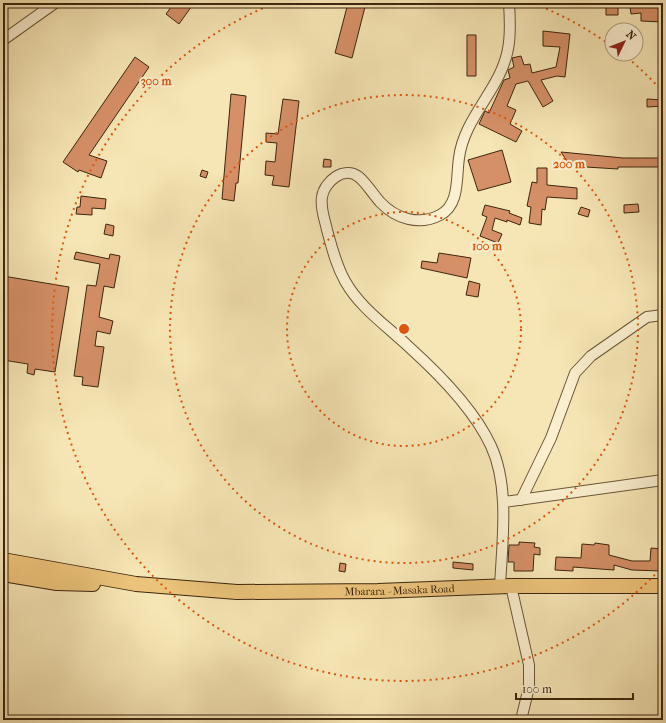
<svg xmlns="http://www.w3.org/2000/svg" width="666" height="723" font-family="'IM FELL French Canon',serif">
<rect width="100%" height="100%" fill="#f7e6b5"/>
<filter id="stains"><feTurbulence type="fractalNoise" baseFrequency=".005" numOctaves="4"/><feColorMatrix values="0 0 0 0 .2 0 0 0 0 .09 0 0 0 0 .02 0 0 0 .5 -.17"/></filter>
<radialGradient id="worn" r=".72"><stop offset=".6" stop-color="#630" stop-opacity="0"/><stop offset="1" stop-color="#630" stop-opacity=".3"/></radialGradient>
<path fill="#d69067" stroke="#3c250d" d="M174,3H194L179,24L166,14Z
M348,3H366L352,58L335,53Z
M612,3H618V15H606V7H612Z
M630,7H655L663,9V22L641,21V13L631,14Z
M543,31L570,34L565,77L557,76L541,80L553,101L543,107L528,81L516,84L507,106L516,110L510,124L522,131L516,142L479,124L485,111L489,113L504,80L510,78L508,70L514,67L512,58L521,56L524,65L530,64L532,73L556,67L560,47L543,46Z
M467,35H476V76H467Z
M135,57L149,67L89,155L107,161L101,178L79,170L78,172L63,162Z
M231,94L246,96L238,183H236L234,201L222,199Z
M283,99L299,101L289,187L272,185L274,176L265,175L266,161L275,162L277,143L266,142V133L278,134Z
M647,99L663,100V106L647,107Z
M502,150L511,182L478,191L468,160Z
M561,152L623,158H660V167H618V169L570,166Z
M324,159L331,160V167H323Z
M537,168H547V185L577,188V199L547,197L545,210L542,209L541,225L529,223L531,207L527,206L532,182L537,183Z
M202,170L208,172L206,178L200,176Z
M81,196L106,199L105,209L92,208V215L76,214L77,207H80Z
M638,204L639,212L624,213V205Z
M485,205L510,211L509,213L522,218L520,225L507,220V222L495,218L492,230L502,234L498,243L480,236L487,217L482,215Z
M581,207L590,210L588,217L578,214Z
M106,224L114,226L113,236L104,234Z
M76,252L109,259L110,254L120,256L114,288L104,286L99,317L113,321L110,334L97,331L95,346L104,347L98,387L82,385L83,377L74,376L87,285L96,286L100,264L74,259Z
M439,253L471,258L467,278L421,268L422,261L437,263Z
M3,276L69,287L55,372L35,369L34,375L27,373L28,364L3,360Z
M469,281L480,284L478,297L466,295Z
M519,542L535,543L534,547L540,548V555L534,554L533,571H514V562H508L509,545H519Z
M595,543L609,545V555L632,561H650L651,548L663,549L661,571L632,570L614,565V570L573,567V571L555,570L556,557L581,558L582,544L594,545Z
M453,562L473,564V570L453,568Z
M340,563L346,564L345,572L339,571Z"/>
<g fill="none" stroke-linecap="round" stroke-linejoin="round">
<defs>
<path id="minor" d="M3,40L55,3
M521,500L551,438L575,373L591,356L647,317L663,315
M504,502L663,480
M511,586L529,665V687L521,720
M500,587C502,542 510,487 491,446C474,409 439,374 409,347C387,326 360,308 345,281C336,265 332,248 327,230C325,220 320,208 322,197C324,182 344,165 359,177C367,184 373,194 380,202C396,219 419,226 440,215C460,205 456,177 459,158C464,117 501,89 508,49C511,34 510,18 509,3"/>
<g id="highway">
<path id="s1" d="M3,560L136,584L237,592L378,591L511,586H663"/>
<path d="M3,574L57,583L93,584"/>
</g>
</defs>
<use href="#minor" stroke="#6b5537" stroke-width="12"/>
<use href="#highway" stroke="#3c250d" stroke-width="16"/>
<use href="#minor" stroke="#faefcf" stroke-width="10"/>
<use href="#highway" stroke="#ecc37a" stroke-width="14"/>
</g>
<g fill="none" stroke="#df560c" stroke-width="2" stroke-dasharray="2 4">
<circle cx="404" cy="329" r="117"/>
<circle cx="404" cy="329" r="234"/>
<path d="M663 566A351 351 0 1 1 273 4M535 4A351 351 0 0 1 610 45M623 54A351 351 0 0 1 663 92"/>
</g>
<g text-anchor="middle" stroke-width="4" stroke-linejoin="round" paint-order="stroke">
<g font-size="11" fill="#3c250d" stroke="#faefcf">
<text dy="4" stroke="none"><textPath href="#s1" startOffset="399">Mbarara - Masaka Road</textPath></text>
</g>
</g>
<circle cx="404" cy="329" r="6" fill="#df560c" stroke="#faefcf" stroke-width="2"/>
<g font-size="12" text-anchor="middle" font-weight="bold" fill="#df560c" stroke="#faefcf" stroke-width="4" stroke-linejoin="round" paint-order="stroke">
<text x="156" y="85">300 m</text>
<text x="569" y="168">200 m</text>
<text x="487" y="250">100 m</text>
</g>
<rect width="666" height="723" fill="none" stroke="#f7e6b5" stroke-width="16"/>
<rect x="4" y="4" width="658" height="715" fill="none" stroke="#3c250d" stroke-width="2"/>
<rect x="8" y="8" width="650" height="707" fill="none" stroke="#3c250d"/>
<g transform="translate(624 42) rotate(47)"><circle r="19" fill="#faefcf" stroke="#ae9e81"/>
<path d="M0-3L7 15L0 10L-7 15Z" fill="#8f2418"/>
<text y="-6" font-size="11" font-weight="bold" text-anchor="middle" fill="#3c250d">N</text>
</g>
<path d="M516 693v6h117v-6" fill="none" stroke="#3c250d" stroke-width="2"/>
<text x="522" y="693" font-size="12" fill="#3c250d" stroke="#faefcf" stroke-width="3" paint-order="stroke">100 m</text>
<rect width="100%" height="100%" filter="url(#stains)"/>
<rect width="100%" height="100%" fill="url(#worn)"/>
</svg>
